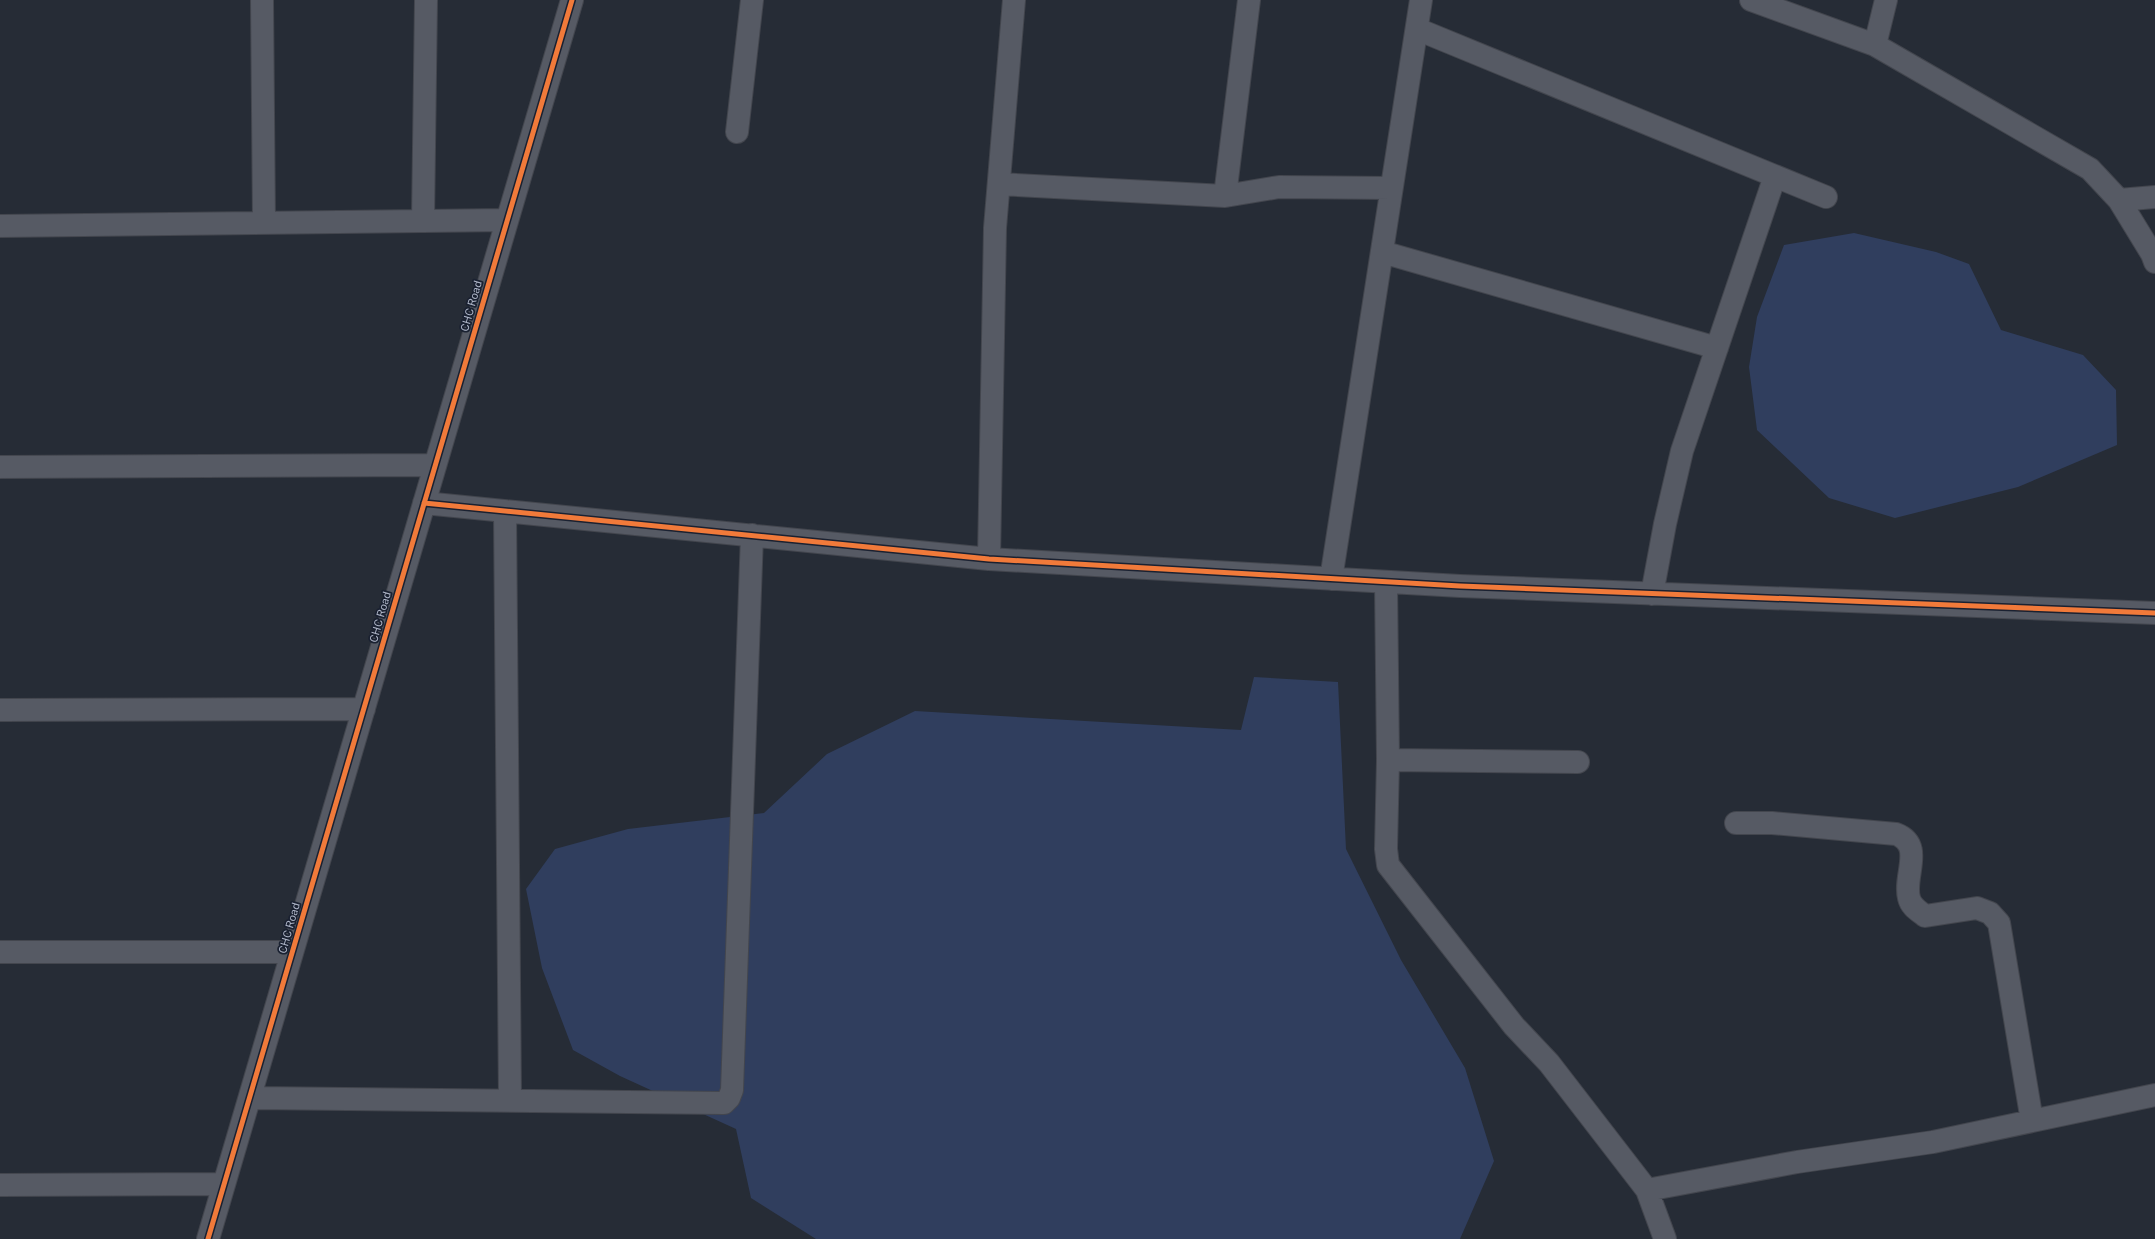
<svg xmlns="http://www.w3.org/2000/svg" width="2155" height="1239" font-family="'Public Sans',sans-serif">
<rect width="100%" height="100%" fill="#262c36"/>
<path fill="#303e5e" d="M1854,233L1936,252L1969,264L2001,330L2083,355L2116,390L2117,445L2018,487L1895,518L1829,498L1757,430L1749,367L1757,317L1784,245Z
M1254,677L1338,682L1346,849L1401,960L1465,1068L1494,1161L1460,1239H816L751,1198L736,1129L620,1076L573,1050L542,968L526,889L555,849L628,829L764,813L827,754L915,711L1241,730Z"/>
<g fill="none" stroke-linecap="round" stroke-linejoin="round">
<defs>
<path id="street" d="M262,0L264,223
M1751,0L1875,45L2090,169L2119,200L2152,254L2155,262
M1417,29L1826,197
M1875,45L1886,0
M737,132L752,0
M999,184L1225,196L1279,187L1391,188
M1225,196L1249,0
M2119,200L2155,197
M423,221L426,0
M0,226L507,220
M1382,252L1717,348
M0,467L435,465
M424,503L989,559L1460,586L2155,613
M505,511L510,1100
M989,559L995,228L1014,0
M1331,579L1421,0
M1386,582L1388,760L1386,849L1388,865L1514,1026L1549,1063L1647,1190L1665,1239
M1652,594L1665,524L1682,451L1775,176
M0,710L364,709
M1388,760L1578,762
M1736,823H1772L1896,834C1925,845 1903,876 1909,898C1911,907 1919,911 1925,916L1977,908L1990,913L1999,923L2032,1121
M0,952H292
M250,1098L724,1103L729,1098L732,1090L752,535
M0,1185L224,1184
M1647,1190L1797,1162L1933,1142L2155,1095
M208,1239L572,0"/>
</defs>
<use href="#street" stroke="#43464e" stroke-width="24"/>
<use href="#street" stroke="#565a64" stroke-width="22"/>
<defs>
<path id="cycleway" d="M424,503L989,559L1460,586L2155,613
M208,1239L572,0"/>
</defs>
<use href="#cycleway" stroke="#1a2131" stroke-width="8"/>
<use href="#cycleway" stroke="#f17a3a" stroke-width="5"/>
</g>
<g text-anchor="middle" stroke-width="3.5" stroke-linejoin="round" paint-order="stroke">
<g font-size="11" fill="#afb6c8" stroke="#1a2131">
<text transform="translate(471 306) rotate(-74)" y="4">CHC Road</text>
<text transform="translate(380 617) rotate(-74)" y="4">CHC Road</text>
<text transform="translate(289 928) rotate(-74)" y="4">CHC Road</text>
</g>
</g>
</svg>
